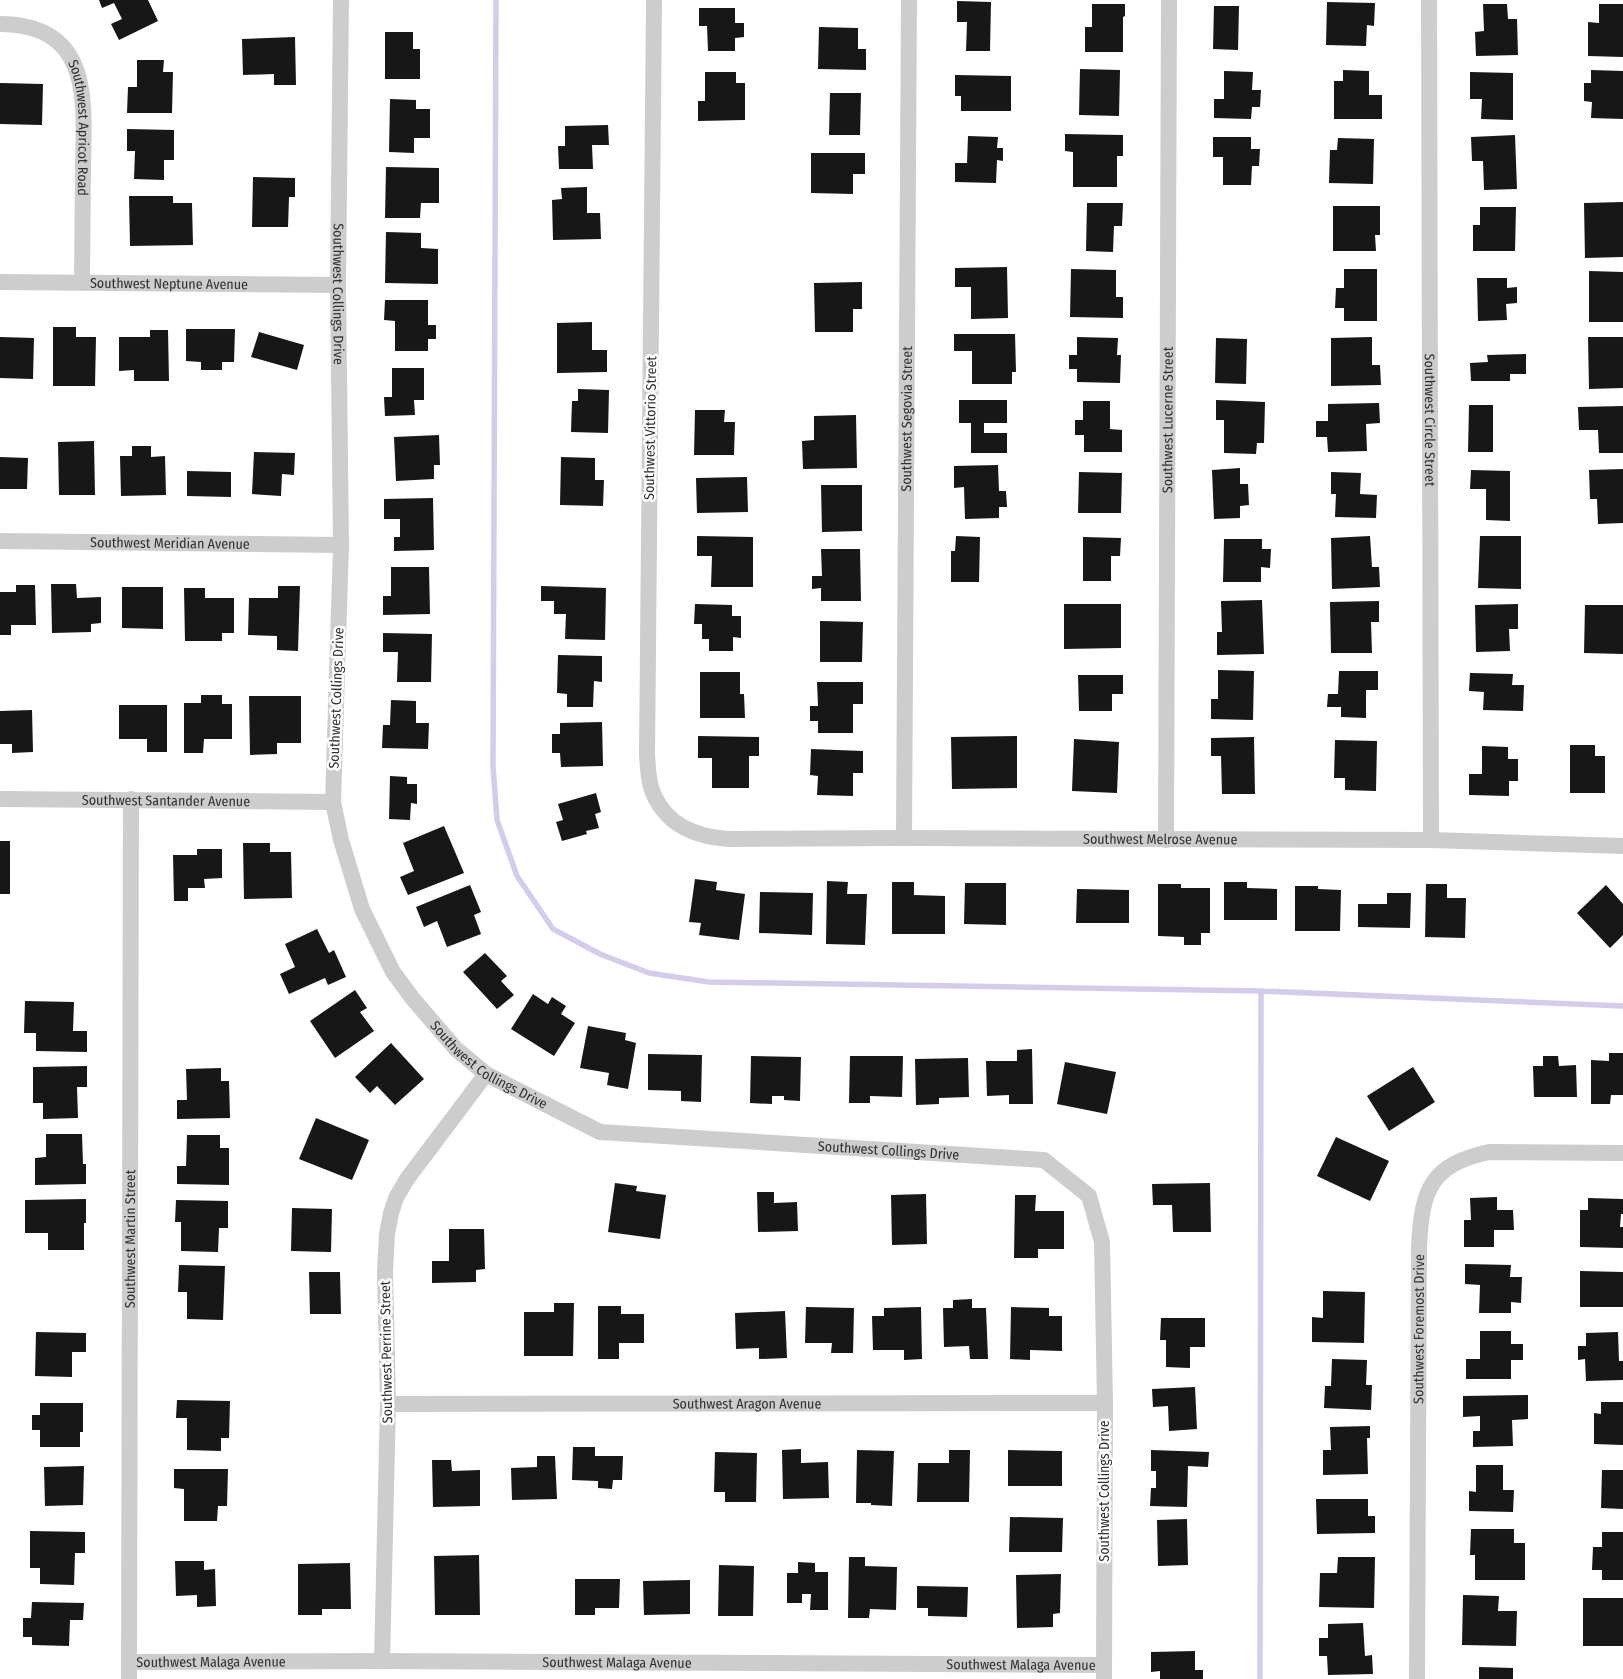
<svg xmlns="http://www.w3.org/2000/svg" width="1623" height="1679" font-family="'Fira Sans Condensed',sans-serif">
<rect width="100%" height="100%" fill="#fff"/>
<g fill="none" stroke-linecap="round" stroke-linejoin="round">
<path stroke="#d4ccea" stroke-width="5.5" d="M496,0L493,766L497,820L517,876L553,929L600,954L649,973L709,982L1261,991L1623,1006
M1260,1679L1261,991"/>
</g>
<path fill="#171717" d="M99,0H148L158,21L119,40L111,24L122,19L114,3L102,8Z
M957,1L991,2L990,51H966L967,22H957Z
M1327,2L1375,3L1374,26L1367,25L1366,46L1326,45Z
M1092,4H1125V16L1123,17V52H1085V27H1092Z
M1483,4H1507L1508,19H1517L1518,55L1476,56L1475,32L1484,31Z
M1599,4H1623V57L1588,56V22L1599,23Z
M1214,6H1239L1238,50L1213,49Z
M699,8H735V23H744V37L735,38V51H708L707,26H699Z
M819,27L858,28V49H866V70L818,69Z
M385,32H413V49H420V79H385Z
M295,37L296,85H274V74L243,75L242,39Z
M137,60H164L163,72H173L172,113H127L128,87H137Z
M1080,69L1120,70L1119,116L1079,115Z
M1343,70L1369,71V95H1382V119H1334V81H1343Z
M1591,70L1623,71V119L1591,118L1592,102L1584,101V83H1591Z
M1224,71L1253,72L1252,90H1261L1260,107H1252L1251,119L1214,118V99H1224Z
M705,72H736V83H745V120L698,121V101H705Z
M1470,72L1513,73V120L1481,119L1482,99H1470Z
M955,75L1011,76V111H961V96H955Z
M0,83L43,84L42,125L0,124Z
M830,93H861L860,135H829Z
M390,99L416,100V109H430V138H414V153L389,152Z
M608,125L609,145H592L593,169H559L558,146H565V126Z
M127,129L174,130V160H164V180L134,179L135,151H127Z
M1065,134L1123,135V156H1117V187H1073V152L1065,151Z
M1515,135L1517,189L1484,190L1483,161H1472L1471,137Z
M968,136L998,137L997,148H1003V161L997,160L996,183L955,182V163H967Z
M1213,137H1251V149H1260L1259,166H1252L1251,185H1223V157H1213Z
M1338,138L1374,139L1373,184L1329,183L1330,150H1337Z
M811,153H865V174H853V194L811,193Z
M386,167L439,168V203H421L420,218H385Z
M253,177L295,178V197H289L288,227H252Z
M587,187V213H600L601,239L553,240L552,200L562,199L561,188Z
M129,196H173V203H192L193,245L130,246Z
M1623,202V257L1585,258L1584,203Z
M1087,203H1123L1122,226H1114L1113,252L1086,251Z
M1333,206H1380V235H1375L1376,251H1333Z
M1480,207H1516L1515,251H1473V225H1480Z
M386,232L421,233V248L438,249V284L385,283Z
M1007,267L1008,318L971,319V287H955V268Z
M1071,269L1116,270V297H1123V318L1070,317Z
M1344,269H1377V321H1344V308H1335L1336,288H1344Z
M1589,271L1623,272V322H1589Z
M1477,278H1507V288L1517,287V303L1506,304L1507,320L1478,321Z
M862,282V309H853V332H815L814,283Z
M385,300H428V325H436V339H428V351H395V321L384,320Z
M592,322V350H607V372L557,373V323Z
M53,327H76V337H96L95,386H53Z
M186,329H235L234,362H222V370H201V362L186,361Z
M150,330H168L169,381H134V370L119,371V337H150Z
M259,332L304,345L297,370L251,357Z
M954,334H1015L1016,372H1012V384H972V351H954Z
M0,337L34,338L33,379L0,378Z
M1077,337L1118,338L1117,355H1121L1120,383L1077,382V369H1069V355H1077Z
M1372,337V365H1380L1381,385L1331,386V338Z
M1588,337H1623V388L1589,389Z
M1216,338L1247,339L1246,384L1215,383Z
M1526,354V374H1510V381H1471L1470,363L1488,362L1487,355Z
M392,368H424V400H414L415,415L385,416L384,397H392Z
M578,389L609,390L608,433L571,432L572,401H578Z
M959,400H1007V423H984V433H1007V453H971V423H959Z
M1216,400L1265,402L1264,443H1257L1256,454L1224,453V420H1216Z
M1083,401H1110V429L1122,430V452H1084V435H1075V420H1083Z
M1379,403L1380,423L1366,424L1367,451L1328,452L1327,437H1316V421H1328V404Z
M1469,405H1493V452H1468Z
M1623,406V453H1599L1598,430H1579L1578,407Z
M695,410H725L724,422H735L734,455H694Z
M856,415L857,468L803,469L802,441L814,440V416Z
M439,435L440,465H434V479L396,481L394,437Z
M94,441L95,495H59L58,442Z
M132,446H151V457L165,456L166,495L121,496L120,456H132Z
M254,452L295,453L294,475L282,474L281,496L252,494Z
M0,457L28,458L27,489H0Z
M561,457L595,458V480H604L603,506L560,505Z
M998,465L999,491H1006L1007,507H999V518L965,519L964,487L954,488V466Z
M1240,468V484H1248L1249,505L1240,506V518L1214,519L1212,470Z
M1623,469V523L1598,524L1597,499H1590L1589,470Z
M1471,470L1510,471V521L1486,520V489H1470Z
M187,471L231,472V497L187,496Z
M1079,472L1122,473L1121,513H1078Z
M1331,472L1361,473L1360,494L1377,495L1376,518L1335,517L1336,494H1331Z
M747,477L748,512L697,513L696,478Z
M821,485H862V531L822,532Z
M433,498L434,550L394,551V537H400V519H384V499Z
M697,536L753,537V587H711L712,556H697Z
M956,536L980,537L979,582H951V551H955Z
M1370,536L1372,567H1379L1380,587L1332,589L1331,538Z
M1480,536H1521V589L1478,588Z
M1083,537L1121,538L1120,556H1111V581H1083Z
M1224,539H1262V549H1271L1270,568L1261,567V582H1223Z
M821,549H860L861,601H821V588L812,589V576H822Z
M391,567H429L430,614L383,615V596H391Z
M51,584H76L77,598L101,597V623L91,624V632L52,633Z
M16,585H35L36,625H11V635H0V592H16Z
M278,586H300L298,651L277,650V636L248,635L249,598H278Z
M541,586L606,588L605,640L565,639L566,614H554V601H541Z
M122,587H163V629L122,628Z
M184,588H205V598H234V633H222V641H185Z
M1262,600L1264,654L1217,655V632H1222L1221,601Z
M1379,601V622H1371L1372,653H1331L1330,602Z
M695,604L732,605V616H741V638L733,637V651H709V639H702V624H694Z
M1064,604H1121V648L1064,649Z
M1518,604V629H1509L1510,651L1476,652L1475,605Z
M1585,605H1623V654L1584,653Z
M820,621L863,622L862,662H820Z
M383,633L432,634L431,682H397L398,652H383Z
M558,655L602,656V682L594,681L593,707H567V694L557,693Z
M1218,670L1254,671L1253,720L1211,719V699H1218Z
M1339,671H1378V690H1366V718L1341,717V707H1327L1328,694H1338Z
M700,672H740V694H744L745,718H700Z
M1470,673L1513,674L1512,685H1524L1523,711L1483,710L1484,692L1469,691Z
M1078,675H1123V694H1112V711H1079Z
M817,682H863V704H853V733H818V721H810V706H818Z
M201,695H222V704H232V739H204L203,753H184V703H201Z
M249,696H301V743H277V754L250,755Z
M391,700L416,701V723H429L428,749L382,748L383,725H390Z
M119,705H167V752H147V739H119Z
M32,710L33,752L12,753V744H0V711Z
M602,722L603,766L561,767L560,753H552V734H560V723Z
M698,736L759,737V756H749V788H712V758H698Z
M1017,736V788L952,789L951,737Z
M1254,737L1255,794H1222L1221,756H1211V738Z
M1074,739L1119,742L1117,793L1072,791Z
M1335,740L1377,741L1376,791L1345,790V778H1334Z
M1570,745H1595V756H1605V793H1570Z
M1482,746L1508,747V759H1518V781H1509V796L1469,795V774H1482Z
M811,749L863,751V773H853V796L817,795L818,776L810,775Z
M390,776L407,777V784H417V804L411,803L410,820L389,819Z
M596,793L601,812L595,814L599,828L586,831L587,834L562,841L556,822L563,820L558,804Z
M444,826L464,873L408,895L400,877L414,871L403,843Z
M0,841H10V894H0Z
M243,843H270V852H291L292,898L244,899Z
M197,849H222V878L204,879L205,888H188V901H174L173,855H197Z
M695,879L717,882L716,890L745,894L739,940L699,935L701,923L689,922Z
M827,881L848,882L847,894H867L865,945L826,944Z
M892,882H914V895L945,896V934H892Z
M1224,882H1247V888L1277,889V920H1224Z
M965,883H1006V925L964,924Z
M1158,884H1181V888H1210V933H1201V945H1184V937L1158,936Z
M1426,884H1447V898H1466L1465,938L1425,937Z
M470,885L481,912L474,915L481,934L447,947L437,921L424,927L416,907Z
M1606,885L1623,904V935L1610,948L1577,913Z
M1295,886H1318V889L1341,890L1340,931H1295Z
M1077,889L1129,890V923H1076Z
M760,892L813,893L812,935L759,933Z
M1387,893H1411L1410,928L1358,927V904H1387Z
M317,929L329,953L334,950L346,977L328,985L325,978L289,994L280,974L295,967L285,944Z
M485,953L507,976L501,981L514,995L497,1009L463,972Z
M355,990L367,1008L360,1012L374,1031L335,1058L310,1021Z
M533,994L548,1004L552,997L566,1006L561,1014L575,1023L554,1056L511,1029Z
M25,1001L74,1002L73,1031H87V1052L36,1051V1033H24Z
M588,1026L626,1033L625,1040L636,1043L628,1089L607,1085L609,1073L580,1068Z
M391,1043L424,1079L395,1105L377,1086L370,1093L355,1077Z
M1032,1049L1033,1104H1009V1095L987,1096L986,1061H1017V1050Z
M1609,1053H1623V1095H1611L1610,1104H1591V1060L1609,1061Z
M648,1054L702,1055L701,1102L681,1101V1091L648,1090Z
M751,1056L801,1057L800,1101L784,1100V1096H772V1104L750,1103Z
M850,1056H903L902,1097L870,1096V1103H849Z
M1543,1056H1558L1559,1066L1576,1065L1577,1097H1534L1533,1066H1543Z
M968,1058L969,1097L939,1098V1104L916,1105L915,1059Z
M1065,1062L1116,1072L1107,1114L1057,1104Z
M87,1066V1087H77L78,1118L43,1119V1103H33V1067Z
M1413,1067L1435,1102L1389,1131L1367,1096Z
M221,1068V1081H229L230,1118L177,1119V1100H187L186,1069Z
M316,1118L369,1140L352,1180L299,1159Z
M46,1134H82L83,1164H86V1184L35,1185V1158L46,1157Z
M187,1135H220V1148H229V1185L177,1184V1166H186Z
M1336,1137L1389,1161L1370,1201L1317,1176Z
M615,1183L637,1186L636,1191L666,1195L660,1239L608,1232Z
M1210,1183L1211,1232H1173L1172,1205H1153L1152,1184Z
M757,1192H774V1203L797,1202L798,1231L758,1232Z
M926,1194L927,1244L892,1245L891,1195Z
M1015,1195H1036L1035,1211H1064V1249H1038V1258H1014Z
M1497,1197V1210H1513L1514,1230H1494V1247H1464V1220H1471L1470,1198Z
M1588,1198L1623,1199V1214H1621L1620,1227H1623V1248L1580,1247V1210H1588Z
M86,1199V1223H84V1250H48V1233H25V1200Z
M176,1200L228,1201V1228H219L218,1252L181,1251V1222H175Z
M292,1208L332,1209L331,1252L291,1251Z
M449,1229H484L485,1269L476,1270V1282L432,1283V1261H449Z
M1465,1264L1511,1265L1510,1277H1522L1521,1303L1511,1302V1313H1479L1480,1285L1465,1284Z
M179,1265L225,1266L223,1320L187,1319V1292H178Z
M1580,1271L1623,1272V1307H1580Z
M309,1272H340L341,1314H310Z
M1323,1291L1365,1292L1364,1343L1312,1342V1317L1323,1318Z
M972,1299V1308H986L988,1359H970L969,1346L944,1347L943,1308H953V1300Z
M554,1303H574L573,1356H524V1312H554Z
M598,1306H621V1314H644V1343H619V1359H598Z
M806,1307L854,1308L853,1353H831L832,1343H805Z
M921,1307L922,1359L904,1360V1350H873L872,1316H884V1308Z
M1011,1307L1049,1308V1316H1062V1351L1030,1350V1360L1010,1359Z
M785,1311L787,1358L759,1359V1348L736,1349L735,1313Z
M1161,1318H1205V1347H1190V1368L1166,1367V1340H1160Z
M1480,1331H1511V1344H1523V1360H1511V1379H1466V1359H1480Z
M36,1332L86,1333V1352H72V1377L35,1376Z
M1618,1332L1619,1361H1623V1380L1586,1381L1585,1359L1578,1360V1346H1586V1333Z
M1332,1359L1367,1360L1366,1385H1372L1371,1410L1324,1408L1325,1386H1331Z
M1195,1387L1197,1429L1169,1431L1168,1406L1153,1407L1152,1389Z
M1528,1395V1419L1512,1420L1513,1446L1473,1447V1431H1480V1416L1463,1417V1396Z
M177,1400L230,1401L229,1438H221V1451L187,1450V1418H176Z
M1601,1402H1623V1445L1594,1444V1413L1601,1414Z
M40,1403H83V1432H80V1447H40V1430H32V1415H40Z
M1370,1426V1438H1367L1368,1474L1323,1475V1450H1331L1330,1427Z
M573,1447H595V1456H623L622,1480H613L612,1489L598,1488V1481L572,1480Z
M801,1449V1463L828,1462L829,1498L783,1499L782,1450Z
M857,1450L894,1451L892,1506L871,1505V1503H856Z
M949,1450H970L969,1502H917L918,1463H949Z
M1008,1450L1062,1451V1486H1008Z
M1151,1450L1209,1452L1208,1467L1188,1466L1187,1507L1150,1506L1151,1488H1156V1471H1151Z
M715,1452L757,1453L756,1502H725V1492H714Z
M537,1456H555L557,1499L512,1500L511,1468L537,1467Z
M432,1460H451L452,1471L480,1470V1506L433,1507Z
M1476,1465H1503V1490H1514L1513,1512L1469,1511V1491L1476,1492Z
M84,1466L83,1505L45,1506L44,1467Z
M174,1469H228L227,1506H218L217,1521H184V1489L174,1488Z
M1602,1470H1623V1509L1601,1508Z
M1316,1499H1368V1516H1375V1533L1317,1534Z
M1010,1517L1063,1518L1062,1552H1009Z
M1187,1519L1188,1565L1158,1566L1157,1520Z
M1471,1529H1514V1543H1525V1580H1475V1555H1470Z
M30,1531L85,1532V1553H75L74,1585L40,1584V1568H30Z
M1602,1532H1623V1580H1602V1570H1592L1593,1547H1602Z
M479,1555L480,1615H435L434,1556Z
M849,1557H865V1566L897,1567L896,1610L870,1609L869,1618H848Z
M1338,1557H1375L1374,1608L1319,1607L1320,1573H1337Z
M175,1561H204V1570L215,1569L216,1606L197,1607V1595L176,1596Z
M798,1562L815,1563V1572H828V1610H810L811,1594H802V1603H787V1573H798Z
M350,1563L351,1609H322V1615H298V1564Z
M719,1565L754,1566L753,1616H718Z
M1061,1574L1060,1613L1053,1614V1627L1017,1628L1016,1575Z
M575,1579H620L619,1608H595V1615H575Z
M690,1580V1614L644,1615L643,1581Z
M917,1586L968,1587L967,1617L928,1616V1608H917Z
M1463,1595L1499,1596L1498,1611H1517L1516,1646L1462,1645Z
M1583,1598H1623V1646H1583Z
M32,1602L84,1603L83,1620H70L69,1646L32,1645V1637H23V1618H31Z
M1363,1623L1365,1656L1372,1655L1373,1674L1328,1675L1327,1656H1319V1638H1328V1624Z
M1195,1651V1670H1203V1679H1160V1671L1151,1672V1652Z
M1479,1667L1513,1668V1679H1479Z"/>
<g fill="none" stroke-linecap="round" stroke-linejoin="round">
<g stroke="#cdcdcd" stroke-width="16">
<path id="s1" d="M341,0L338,285L341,545L333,802L341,840L362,909L393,972L413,999L456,1049L486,1074L600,1132L1044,1160L1089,1196L1102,1242L1105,1403L1104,1679"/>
<path id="s2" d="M654,0L647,755C648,767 648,782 653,793C667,826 696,837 729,839L904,838L1431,840L1623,846"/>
<path id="s3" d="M1429,0L1431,840"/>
<path id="s4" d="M0,24C93,25 84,101 83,168C83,206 82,244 82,283"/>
<path id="s5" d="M0,282L338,285"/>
<path id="s6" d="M0,541L341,545"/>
<path id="s7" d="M0,799L333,802"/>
<path id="s8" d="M904,838L909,0"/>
<path id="s9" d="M1166,840L1169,0"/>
<path id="s10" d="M388,1404L1105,1403"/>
<path d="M382,1661L388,1404L385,1271L387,1234L391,1213L396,1198L407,1179L486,1074"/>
<path id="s11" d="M129,1662L382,1661L1104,1665"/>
<path id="s12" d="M129,1679L131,799"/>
<path id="s13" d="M1417,1679L1419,1246C1422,1190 1430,1165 1489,1152L1623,1153"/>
</g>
</g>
<g text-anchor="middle" stroke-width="5" stroke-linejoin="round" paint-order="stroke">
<g font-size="14" fill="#303030" stroke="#fff">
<text dy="5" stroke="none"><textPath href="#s4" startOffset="154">Southwest Apricot Road</textPath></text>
<text dy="5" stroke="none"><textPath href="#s5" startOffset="169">Southwest Neptune Avenue</textPath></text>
<text dy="5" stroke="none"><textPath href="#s1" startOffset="294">Southwest Collings Drive</textPath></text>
<text dy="5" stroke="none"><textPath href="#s8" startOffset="419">Southwest Segovia Street</textPath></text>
<text dy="5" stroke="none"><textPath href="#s9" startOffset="420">Southwest Lucerne Street</textPath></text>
<text dy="5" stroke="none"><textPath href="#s3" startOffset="420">Southwest Circle Street</textPath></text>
<text transform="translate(650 428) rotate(-89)" y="5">Southwest Vittorio Street</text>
<text dy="5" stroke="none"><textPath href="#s6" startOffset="170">Southwest Meridian Avenue</textPath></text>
<text transform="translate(336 698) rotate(-88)" y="5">Southwest Collings Drive</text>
<text dy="5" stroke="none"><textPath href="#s7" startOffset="166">Southwest Santander Avenue</textPath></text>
<text dy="5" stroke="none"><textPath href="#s2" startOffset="1319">Southwest Melrose Avenue</textPath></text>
<text dy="5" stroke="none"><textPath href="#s1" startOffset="1119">Southwest Collings Drive</textPath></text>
<text dy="5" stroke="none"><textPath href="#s1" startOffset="1539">Southwest Collings Drive</textPath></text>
<text dy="5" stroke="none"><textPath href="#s12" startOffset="440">Southwest Martin Street</textPath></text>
<text dy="5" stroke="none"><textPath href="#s13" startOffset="350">Southwest Foremost Drive</textPath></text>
<text transform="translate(386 1352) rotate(-91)" y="5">Southwest Perrine Street</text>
<text dy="5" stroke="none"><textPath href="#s10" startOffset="359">Southwest Aragon Avenue</textPath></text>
<text transform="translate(1104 1491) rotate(-90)" y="5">Southwest Collings Drive</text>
<text dy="5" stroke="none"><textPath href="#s11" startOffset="82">Southwest Malaga Avenue</textPath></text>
<text dy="5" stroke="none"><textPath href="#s11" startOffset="488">Southwest Malaga Avenue</textPath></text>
<text dy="5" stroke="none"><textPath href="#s11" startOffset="892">Southwest Malaga Avenue</textPath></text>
</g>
</g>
</svg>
